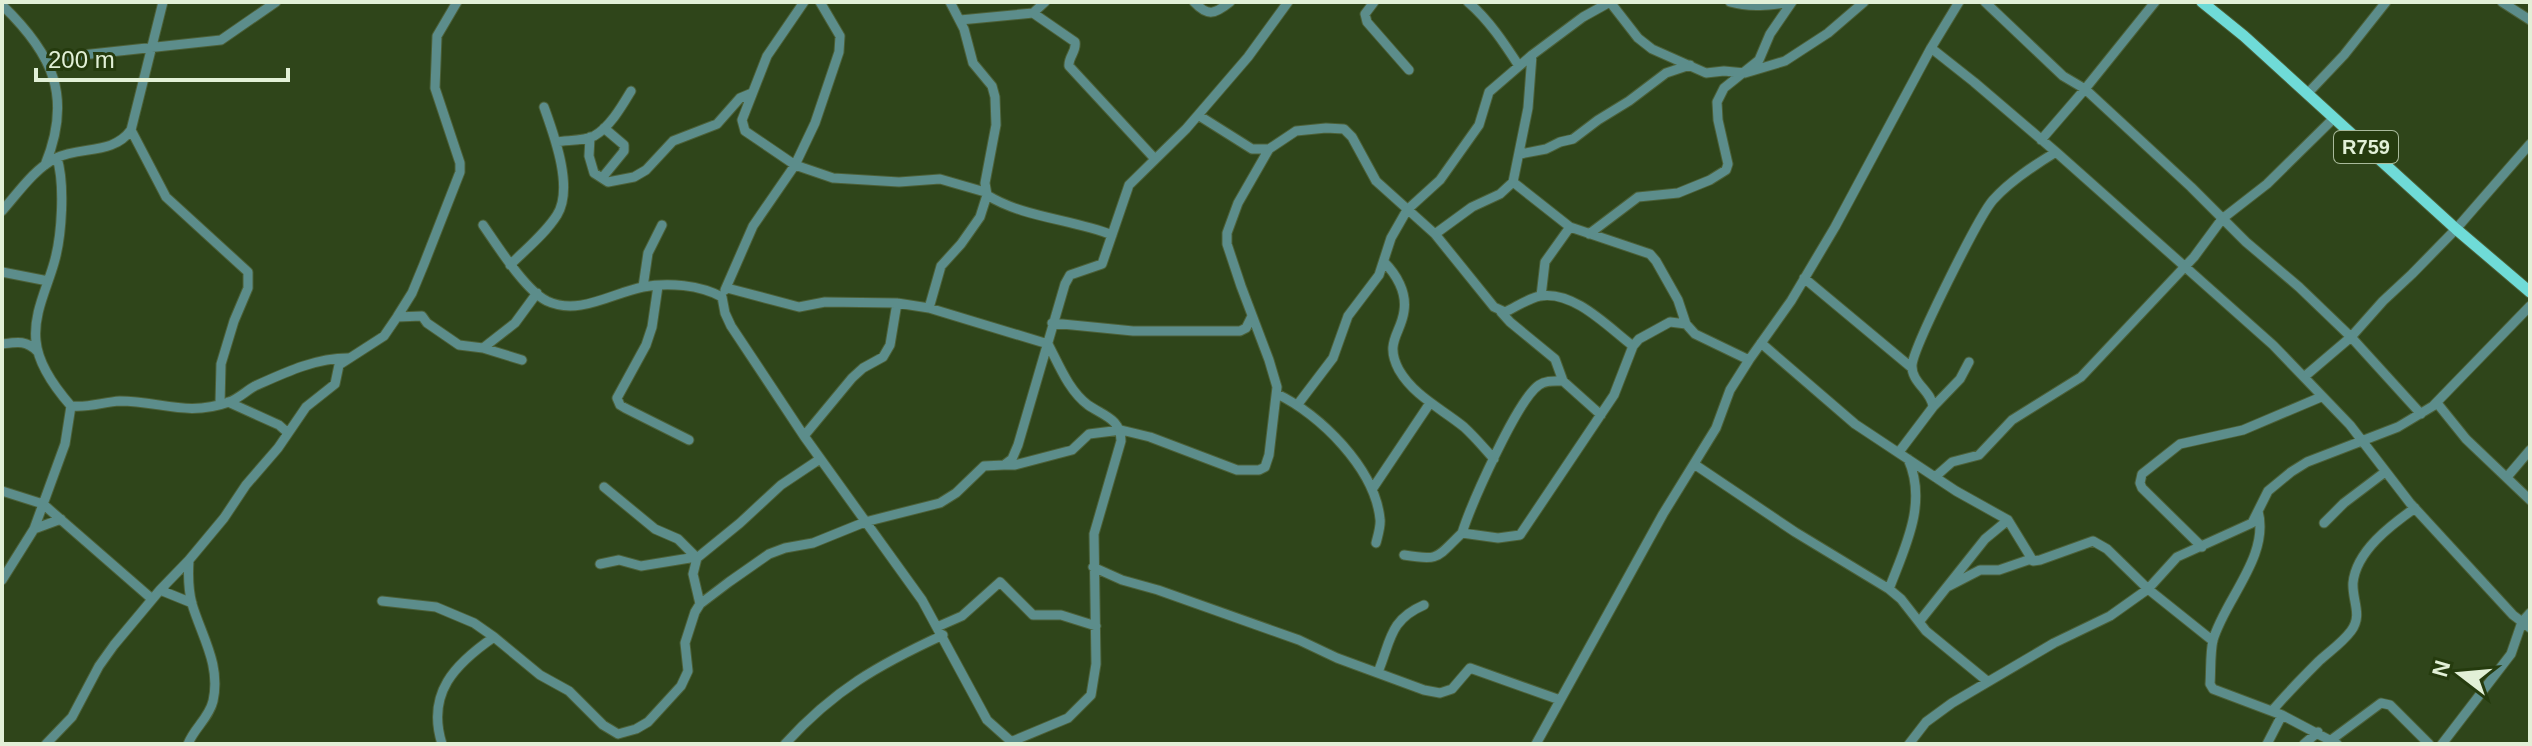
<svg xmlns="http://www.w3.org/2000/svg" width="2532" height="746" font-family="Helvetica,sans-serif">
<rect width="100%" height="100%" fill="#2f451a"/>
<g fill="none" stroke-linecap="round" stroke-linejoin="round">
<defs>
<path id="minor" d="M804,2L767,56L742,120L745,131L795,165L833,178L899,182L940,179L985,192
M950,2L964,29L973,63L992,86L995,97L996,125L985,183L987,195C1024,218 1072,219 1112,235
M1194,2C1208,17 1215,14 1230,2
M1374,2L1365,14L1367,22L1409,70
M1468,2C1489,20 1504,43 1519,66
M1610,2L1638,38L1652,49L1706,73L1724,71L1745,73L1785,61L1828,33L1864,2
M1730,2C1751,8 1771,5 1792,2
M1985,2L2063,76L2085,89L2191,187L2246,242L2299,287L2351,337L2421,414
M2502,2L2530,20
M2,5C53,54 73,97 45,165
M1033,13L1075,42C1077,51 1068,57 1069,66L1155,159
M960,20L1033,13L1045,2
M1931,48L1974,82L2056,152L2273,345L2350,425L2410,503L2513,615L2530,628
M45,59L221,40L276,2
M2308,93L2344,55L2386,2
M1198,115L1252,149H1269L1296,131L1326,128L1344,129L1352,137L1376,181L1435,234L1494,307L1505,312C1516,307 1529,298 1540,296C1574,290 1609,328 1633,346
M131,130L166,197L248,272V288L234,321L221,364L220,403
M590,137L589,156L594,173L608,182L634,177L646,170L673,141L717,124L740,98L752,93
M2041,140L2085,89L2155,2
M556,142C567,140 584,141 594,136C610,127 622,106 631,91
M1520,154L1546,149L1560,142L1573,139L1598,120L1629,101L1666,73L1690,65
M57,158C65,184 62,236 54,263C47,288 33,314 36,341C38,364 57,390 71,406C89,408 103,402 120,401C160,401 187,417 229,402C238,399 246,391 255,386C284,373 315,358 348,358
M602,178L624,151V145L604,128
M1513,182L1570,227L1650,254L1656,261L1678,300L1686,324L1695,334L1749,360
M2,211C18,193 34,169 56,158C81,146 113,155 131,130L163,2
M483,225C497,245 525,290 547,301C579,316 612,293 643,287C668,282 700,285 722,297L725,313L731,326L804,436L922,600L987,720L1014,744
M1435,234L1472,207L1500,194L1513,182L1528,108L1532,55
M1589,234L1638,197L1678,193L1710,180L1726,170L1728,164L1718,120L1717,102L1724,88L1759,60L1770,34L1792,2
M1384,262C1396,274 1407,292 1404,311C1401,334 1384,342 1399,370C1414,396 1442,409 1464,427C1475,437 1484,448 1494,459
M510,265C526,249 545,234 557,215C574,188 554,135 544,107
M2,272L48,281
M1804,278L1912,368
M658,286L652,327L646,345L617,398L620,405L625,408L689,440
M643,287L648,253L662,225
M727,288L799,307L825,302L897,303L929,308L1048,344C1059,365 1069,391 1088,405C1104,416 1121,419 1121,441L1094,534L1096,664L1091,695L1068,718L1013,741
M725,290L753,226L795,165L815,123L839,52L840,36L820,2
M1541,296L1545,262L1570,227
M929,308L941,266L961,244L980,217L987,195
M1501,312L1510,322L1555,359L1563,381
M397,317L422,316L427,323L459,345L483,348L522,360
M1052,323L1133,331H1240L1246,328L1252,316
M1761,343L1855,424L1956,491L2008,520L2033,561L2040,560L2093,541L2107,549L2148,589L2213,641
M2,344C17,342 26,340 37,351
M483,348L515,323L537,293
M2304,377L2351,337L2383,301L2412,274L2456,229L2530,144
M1277,394C1320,414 1375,469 1380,519C1381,526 1378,535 1376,543
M228,402L279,425L288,433
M2437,403L2466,439L2530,500
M1298,404L1333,358L1348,316L1379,275L1391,238L1407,210L1440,180L1479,125L1489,92L1532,55L1583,17L1610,2
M1933,407L1960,379L1969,362
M804,436L852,378L863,368L883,357L890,345L897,303
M1899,452L1933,407C1932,391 1911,383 1912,365C1914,346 1979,216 1993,200C2010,181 2033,166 2056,152
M1694,464L1795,532L1889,589L1901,599L1926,631L1987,681
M1004,465H1015L1072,450L1089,434L1121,430L1150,437L1237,470H1259L1265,467L1269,455L1277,387L1269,360L1241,286L1227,244V233L1238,203L1269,149
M1935,477L1952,462L1979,455L2012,420L2081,377L2194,257L2222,219L2267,184L2334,118
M2507,477L2530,450
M604,487L655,529L678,539L697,558
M1373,488L1430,403
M2,491L43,504L152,599
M2258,511C2270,556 2225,599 2213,640C2210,653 2211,671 2210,684L2213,689L2282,715L2337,744
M2324,523L2344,503L2385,472
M34,529L61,519
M1462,533C1471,505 1517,400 1539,385C1546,380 1554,381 1563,381L1601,415
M2202,547L2142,488L2140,483L2142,474L2180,444L2243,430L2321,397
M1404,555C1440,561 1436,558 1462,533L1498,538L1520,535L1614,395L1633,346L1639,339L1670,322L1686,324
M600,564L619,560L641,566L696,557
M1093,567L1122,580L1158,590L1299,640L1337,658L1424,690L1440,693L1452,689L1470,668L1560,700
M2,580L34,529L65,444L71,406
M1949,586L1980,570H1999L2031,559
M1889,589C1905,547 1928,503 1908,459
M160,590L192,603
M382,601L436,607L474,623L494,637L540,675L569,691L603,725L618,734L636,729L648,722L681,686L688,671L685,643L695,612L700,604L729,582L769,554L785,548L813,543L865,522L940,503L956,493L984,466L1004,465L1012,459L1018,445L1065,284L1070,275L1102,264L1129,185L1186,129L1248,57L1288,2
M700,604L693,574L697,558L740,523L781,485L820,459
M1919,622L1985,539L2008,520
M937,627L962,616L1000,582L1033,615H1061L1096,626
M1378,672C1391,641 1389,620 1424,605
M2272,711C2287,693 2303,677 2319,661C2330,651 2342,643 2351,631C2363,615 2352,601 2353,583C2356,551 2391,525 2415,508
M2331,740L2381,703L2390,705L2429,744
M46,744L72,717L99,666L114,645L160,590L189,560L224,518L246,485L278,448L306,407L335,384L339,365L384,336L397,317L412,293L424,264L460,172V163L435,88L437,36L457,2
M188,744C194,728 209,718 213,701C221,665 202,637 192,604C188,589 188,575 189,560
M442,744C426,693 455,664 494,637
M785,744C834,690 878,665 943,635
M1536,744L1663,514L1716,428L1730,390L1749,360L1791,301L1835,227L1931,48L1959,2
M1909,744L1926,722L1952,703L2054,643L2110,616L2148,589L2177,557L2252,523L2268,491L2291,472L2307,462L2398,427L2433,406L2530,306
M2267,744L2282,715
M2304,744L2318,732
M2442,744L2511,654L2522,622L2530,613"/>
<path id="major" d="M2202,2L2244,36L2456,229L2530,292"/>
</defs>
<use href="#minor" stroke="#4c6038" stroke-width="11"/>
<use href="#major" stroke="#4c6038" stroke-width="13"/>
<use href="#minor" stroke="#5c8d8b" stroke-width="9"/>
<use href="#major" stroke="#6fdbd7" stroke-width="11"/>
</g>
<g text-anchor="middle" stroke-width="6" stroke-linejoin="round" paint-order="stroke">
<rect fill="#253b0e" stroke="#a9ba9b" stroke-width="2" x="2334" y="131" width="64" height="32" rx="6"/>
<g font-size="20" font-weight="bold" fill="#e2f0d7">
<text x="2366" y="154">R759</text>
</g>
</g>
<rect width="2532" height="746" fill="none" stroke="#e2f0d7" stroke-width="8"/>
<g transform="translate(2460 674) rotate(286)" stroke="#253b0e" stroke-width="6" paint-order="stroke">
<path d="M0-6L14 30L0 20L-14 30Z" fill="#e2f0d7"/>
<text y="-12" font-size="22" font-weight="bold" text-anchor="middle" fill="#e2f0d7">N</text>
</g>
<path d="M36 68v12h252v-12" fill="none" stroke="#e2f0d7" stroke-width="4"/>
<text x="48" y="68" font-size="24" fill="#e2f0d7" stroke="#253b0e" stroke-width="6" paint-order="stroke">200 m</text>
</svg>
